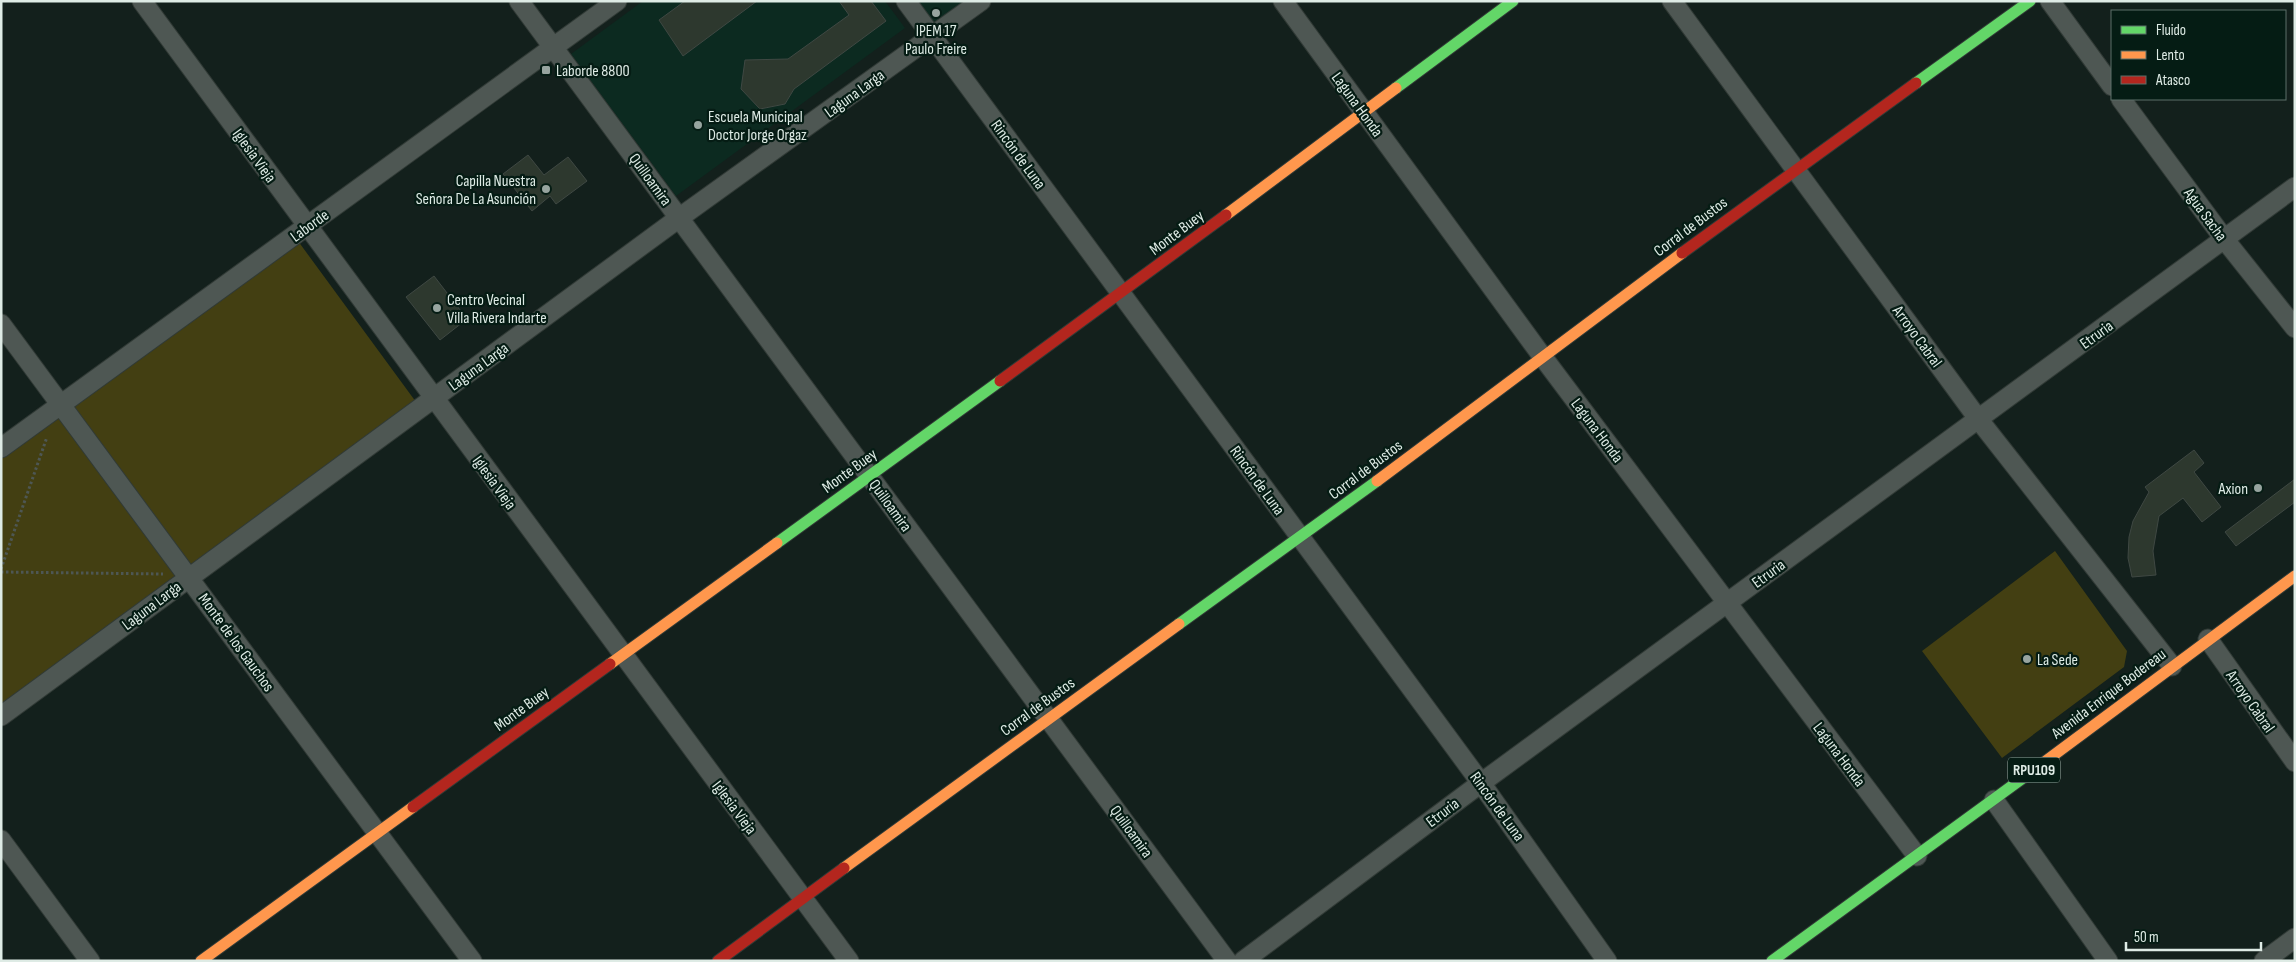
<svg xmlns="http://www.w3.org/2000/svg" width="2296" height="962" font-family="'Sofia Sans Condensed',sans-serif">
<rect width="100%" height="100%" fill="#13201c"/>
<path fill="#0c2a20" d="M643,1H885L905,28L676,196L571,54Z
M915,1H964L933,24Z"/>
<path fill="#433f12" d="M298,241L416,402L188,567L71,406Z
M60,413L178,576L1,705V455Z
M2055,551L2127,651L2124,667L2002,758L1922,651Z"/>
<path fill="#2d382e" stroke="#3f4843" d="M685,1H757L683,56L659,20Z
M839,1H871L886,21L794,89L785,104L760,109L741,89L745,60L788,59L849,15Z
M528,155L544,175L568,157L587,181L556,204L550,196L532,211L503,174Z
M434,276L467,319L440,340L406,297Z
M2194,450L2204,463L2194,472L2221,507L2202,522L2183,498L2159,516L2153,551L2156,575L2132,577L2128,558L2129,537L2133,521L2149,492L2145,487Z
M2295,479V502L2236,546L2225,532Z"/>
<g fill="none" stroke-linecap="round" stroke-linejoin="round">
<defs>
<path id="street" d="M142,1L849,961
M519,1L1227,961
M906,1L1481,783L1607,961
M1283,1L1542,356L1917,856
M1672,1L1979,420L2172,666
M2050,1L2112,86
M2121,99L2225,240L2295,328
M1,324L472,961
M1,448L617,1
M2208,639L2295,762
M1,716L679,218L981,1
M1994,800L2108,961
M1,840L90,961
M1243,961L1481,783L2295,187
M2264,961L2295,938"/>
<path id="fast" d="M1916,83L2030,1
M1396,88L1513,1
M777,543L1000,381
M1179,624L1377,481
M1772,961L2027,775"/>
<path id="slow" d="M1226,215L1396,88
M1377,481L1682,253
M610,664L777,543
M2027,775L2295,576
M844,868L1179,624
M201,961L413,807"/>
<path id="jam" d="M1682,253L1916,83
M1000,381L1226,215
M413,807L610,664
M718,961L844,868"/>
</defs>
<use href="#street" stroke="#313a36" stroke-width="21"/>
<use href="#fast" stroke="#313a36" stroke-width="13"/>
<use href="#slow" stroke="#313a36" stroke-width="13"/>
<use href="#jam" stroke="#313a36" stroke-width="13"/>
<path stroke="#4e5754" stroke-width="3" stroke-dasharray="2.5 2.5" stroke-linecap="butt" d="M1,569L47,437
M1,572L163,574"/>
<use href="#street" stroke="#4e5753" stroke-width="19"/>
<use href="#fast" stroke="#63d668" stroke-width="11"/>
<use href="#slow" stroke="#ff974d" stroke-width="11"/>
<use href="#jam" stroke="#b3261e" stroke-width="11"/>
</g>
<g fill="#97a49f" stroke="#051c14" stroke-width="2">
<circle cx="936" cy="13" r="5"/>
<rect x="541" y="65" width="10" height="10" rx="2.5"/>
<circle cx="698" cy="125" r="5"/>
<circle cx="546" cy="189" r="5"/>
<circle cx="437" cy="308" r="5"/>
<circle cx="2258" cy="488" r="5"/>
<circle cx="2027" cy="659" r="5"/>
</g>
<g text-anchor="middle" stroke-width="4.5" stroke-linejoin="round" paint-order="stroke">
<rect fill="#051c14" stroke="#9dada6" stroke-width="1" x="2008" y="757.5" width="52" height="25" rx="4"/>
<g font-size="15" font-weight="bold" fill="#deebe5">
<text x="2034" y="775">RPU109</text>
</g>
<g font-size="16" fill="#deebe5" stroke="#051c14" text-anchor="start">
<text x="936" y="36" text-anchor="middle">IPEM 17<tspan x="936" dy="18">Paulo Freire</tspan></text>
<text x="556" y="76">Laborde 8800</text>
<text x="708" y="122">Escuela Municipal<tspan x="708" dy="18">Doctor Jorge Orgaz</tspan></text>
<text x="536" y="186" text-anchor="end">Capilla Nuestra<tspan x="536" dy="18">Señora De La Asunción</tspan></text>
<text x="447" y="305">Centro Vecinal<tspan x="447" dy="18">Villa Rivera Indarte</tspan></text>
<text x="2248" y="494" text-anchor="end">Axion</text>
<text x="2037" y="665">La Sede</text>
</g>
<g font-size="16" fill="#deebe5" stroke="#051c14">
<text transform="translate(854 93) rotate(-36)" y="6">Laguna Larga</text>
<text transform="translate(1358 104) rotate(54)" y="6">Laguna Honda</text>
<text transform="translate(1019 154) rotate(54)" y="6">Rincón de Luna</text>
<text transform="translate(255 155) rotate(54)" y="6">Iglesia Vieja</text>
<text transform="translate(651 179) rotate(54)" y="6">Quilloamira</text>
<text transform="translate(2206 214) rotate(54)" y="6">Agua Sacha</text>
<text transform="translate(309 225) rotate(-36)" y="6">Laborde</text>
<text transform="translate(1690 226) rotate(-37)" y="6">Corral de Bustos</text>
<text transform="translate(1176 232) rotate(-37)" y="6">Monte Buey</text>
<text transform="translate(2096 334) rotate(-36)" y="6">Etruria</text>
<text transform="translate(1918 336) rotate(54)" y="6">Arroyo Cabral</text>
<text transform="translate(478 366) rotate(-36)" y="6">Laguna Larga</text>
<text transform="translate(1598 430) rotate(53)" y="6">Laguna Honda</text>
<text transform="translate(1365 469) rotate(-37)" y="6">Corral de Bustos</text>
<text transform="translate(849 470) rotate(-36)" y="6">Monte Buey</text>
<text transform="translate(1258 480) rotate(54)" y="6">Rincón de Luna</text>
<text transform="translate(495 482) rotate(54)" y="6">Iglesia Vieja</text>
<text transform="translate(891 505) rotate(54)" y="6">Quilloamira</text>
<text transform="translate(1768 573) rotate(-36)" y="6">Etruria</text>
<text transform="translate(151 605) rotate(-37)" y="6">Laguna Larga</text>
<text transform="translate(237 642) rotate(54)" y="6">Monte de los Gauchos</text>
<text transform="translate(2108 693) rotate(-37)" y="6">Avenida Enrique Bodereau</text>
<text transform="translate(2251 701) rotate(55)" y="6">Arroyo Cabral</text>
<text transform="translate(1037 706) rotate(-36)" y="6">Corral de Bustos</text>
<text transform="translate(521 708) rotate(-36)" y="6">Monte Buey</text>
<text transform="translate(1840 754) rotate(53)" y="6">Laguna Honda</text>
<text transform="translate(1498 806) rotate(54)" y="6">Rincón de Luna</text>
<text transform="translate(735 807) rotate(53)" y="6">Iglesia Vieja</text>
<text transform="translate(1442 812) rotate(-37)" y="6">Etruria</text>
<text transform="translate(1132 831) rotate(54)" y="6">Quilloamira</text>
</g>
</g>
<rect width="2296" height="962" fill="none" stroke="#deebe5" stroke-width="5"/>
<rect x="2111" y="10" width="175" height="90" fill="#051c14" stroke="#5c6f68"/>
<rect x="2121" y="26" width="25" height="8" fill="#63d668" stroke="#5c6f68"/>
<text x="2156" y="35" font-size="15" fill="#deebe5">Fluido</text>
<rect x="2121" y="51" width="25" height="8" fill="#ff974d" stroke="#5c6f68"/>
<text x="2156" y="60" font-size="15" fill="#deebe5">Lento</text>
<rect x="2121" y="76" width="25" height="8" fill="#b3261e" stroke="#5c6f68"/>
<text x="2156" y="85" font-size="15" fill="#deebe5">Atasco</text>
<path d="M2126 942v8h135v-8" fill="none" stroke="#deebe5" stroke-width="2.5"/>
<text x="2134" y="942" font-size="15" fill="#deebe5" stroke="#051c14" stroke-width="4" paint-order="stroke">50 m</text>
</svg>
